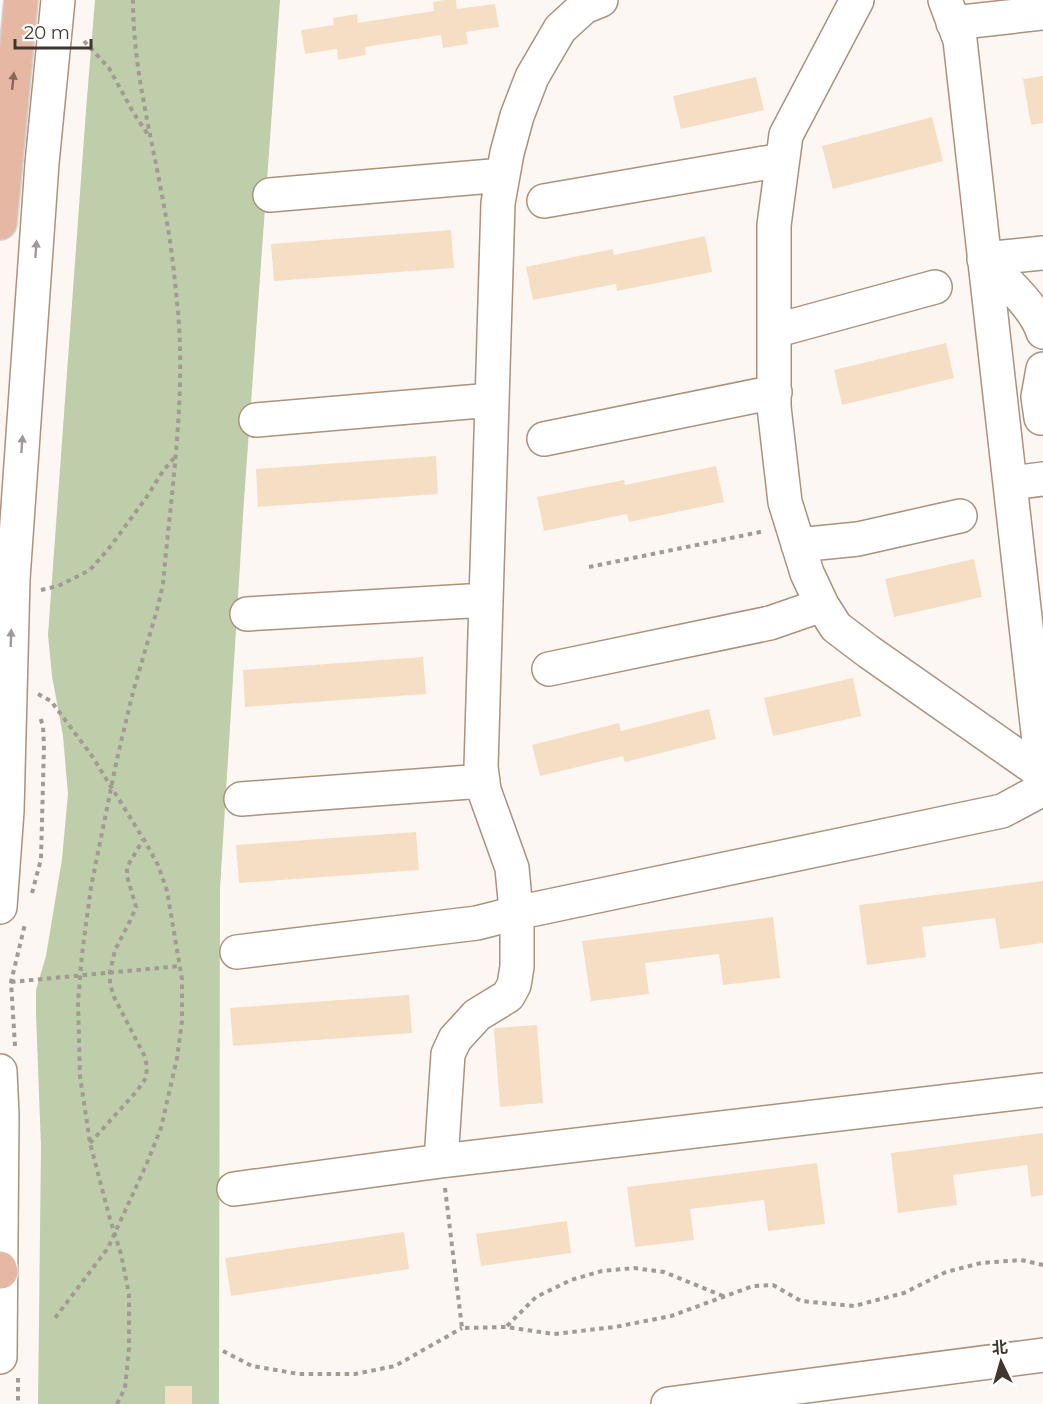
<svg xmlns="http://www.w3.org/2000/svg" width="1043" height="1404" font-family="Montserrat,'Noto Sans SC',sans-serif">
<rect width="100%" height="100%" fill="#fdf7f3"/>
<path fill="#beceab" d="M95,0H280L244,500L220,889L219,1404H38L41,1147L36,1014V990L46,956L62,859L68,794L63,736L52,676L48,635L86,110Z"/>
<path fill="#f5dec4" d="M444,0H456L457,9L495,4L499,27L466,32L468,44L443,48L441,35L365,47L366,55L338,60L337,49L305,54L301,30L334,25L333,18L357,14L358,23L434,11L433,2Z
M1043,76V123L1031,125L1023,79Z
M756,77L764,110L681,129L673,96Z
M932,117L943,161L833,189L822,146Z
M451,230L454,268L274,281L271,244Z
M705,236L712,272L617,291L616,284L533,300L526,267L613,249L614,255Z
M946,343L954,378L842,405L834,370Z
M436,456L438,494L258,507L256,469Z
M716,466L724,502L629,522L627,514L544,531L537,497L624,480L625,485Z
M974,559L982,597L894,617L885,579Z
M423,657L426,694L245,707L243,670Z
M853,678L861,716L773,736L764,698Z
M709,709L716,739L625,762L623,756L540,776L532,745L619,723L621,731Z
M416,832L419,870L239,883L236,845Z
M1043,881V943L1000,949L995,918L922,927L926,957L867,965L859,905Z
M773,917L780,978L723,985L719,954L645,963L649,994L591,1001L582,941Z
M409,995L412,1033L233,1046L230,1008Z
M537,1025L543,1103L500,1107L494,1028Z
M1043,1133V1195L1031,1197L1027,1165L953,1175L957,1205L898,1213L891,1153Z
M817,1163L825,1224L768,1231L764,1200L690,1209L694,1240L635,1247L627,1187Z
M567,1221L571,1253L481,1266L476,1234Z
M404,1232L409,1269L231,1296L225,1258Z
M165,1386H192V1404H165Z"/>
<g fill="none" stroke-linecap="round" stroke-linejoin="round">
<defs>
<path id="minor" d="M857,0L786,135L774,225V407L785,502L807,573L822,605L836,627L869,652L1043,774
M945,0L960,40L1043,777
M953,23L1043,13
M270,195L503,175
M544,201L782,160
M984,259C1004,280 1034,305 1043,332
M984,259L1043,253
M774,331L935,287
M1041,418L1038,397L1043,369
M256,420L492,400
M544,439L775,392
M1010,483L1043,479
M798,545L858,539L960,516
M247,614L486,600
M549,669L770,623L822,605
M241,799L483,781
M0,907L7,811L13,579L42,163L58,0
M237,952L477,923L516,913L1002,811L1043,789
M0,1071L2,1115L0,1357
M441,1161L448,1054L455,1039L477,1015L508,996L514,985L517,967V921L512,868L484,790L481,767L498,203L507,153L517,116L532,77L560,29L584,7L601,0
M234,1189L441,1161L1043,1090
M668,1404L1043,1355"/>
<path id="major" d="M0,223L21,0
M0,1268L1,1272"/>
</defs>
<use href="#minor" stroke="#ac917d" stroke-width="36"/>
<use href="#major" stroke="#d5d3d1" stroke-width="36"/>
<path stroke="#a29a93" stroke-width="4" stroke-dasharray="4.5 4.5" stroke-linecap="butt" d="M84,41L109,68L133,112L149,136
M589,567L765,531
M41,590L58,586L90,570L110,547L146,498L163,471L174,458
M38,694L51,701L92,756L146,843L158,865L167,891L182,979V1021L177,1058L161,1128L147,1163L108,1248L55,1318
M32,893L41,859L44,745L43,727L40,716
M11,982L180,966
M15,1046L11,982L25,924
M90,1143L136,1092L146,1078L147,1066L144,1055L114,997L110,984V972L115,950L130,921L136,907L127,876V867L143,840
M445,1188L462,1328L506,1327L554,1334L615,1327L671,1316L753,1286L773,1285L801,1301L854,1306L904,1293L946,1272L981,1263L1021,1260L1043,1265
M507,1326L536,1297L571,1280L602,1271L634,1268L664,1272L723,1296
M223,1351L252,1366L299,1374H355L395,1366L462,1328
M18,1378V1404
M117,1404L125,1388L129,1348V1294L121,1254L110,1219L90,1143L80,1076L78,1002L82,954L91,887L117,759L133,692L157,610L163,584C171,493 187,393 177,302C174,272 171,242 165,212C153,141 133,72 133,0"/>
<use href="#minor" stroke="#fff" stroke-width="33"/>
<use href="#major" stroke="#e6b8a3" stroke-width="33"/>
</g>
<defs><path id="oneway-solid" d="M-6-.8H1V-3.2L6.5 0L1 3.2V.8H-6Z" transform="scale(1.5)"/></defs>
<use fill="#836a5c" href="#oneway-solid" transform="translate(13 81) rotate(-84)"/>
<g fill="#a09a96">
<use href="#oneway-solid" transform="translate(36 249) rotate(-86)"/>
<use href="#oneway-solid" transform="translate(22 444) rotate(-86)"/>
<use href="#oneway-solid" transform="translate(11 638) rotate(-88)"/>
</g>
<g transform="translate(1001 1362) rotate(355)" stroke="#ffffff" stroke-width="4.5" paint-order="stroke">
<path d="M0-4.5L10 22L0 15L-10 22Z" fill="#41362d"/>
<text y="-9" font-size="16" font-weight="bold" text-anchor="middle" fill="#41362d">北</text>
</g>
<path d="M15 39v9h76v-9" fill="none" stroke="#41362d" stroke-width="3"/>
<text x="24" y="39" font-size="18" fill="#41362d" stroke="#ffffff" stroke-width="4.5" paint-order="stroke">20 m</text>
</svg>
